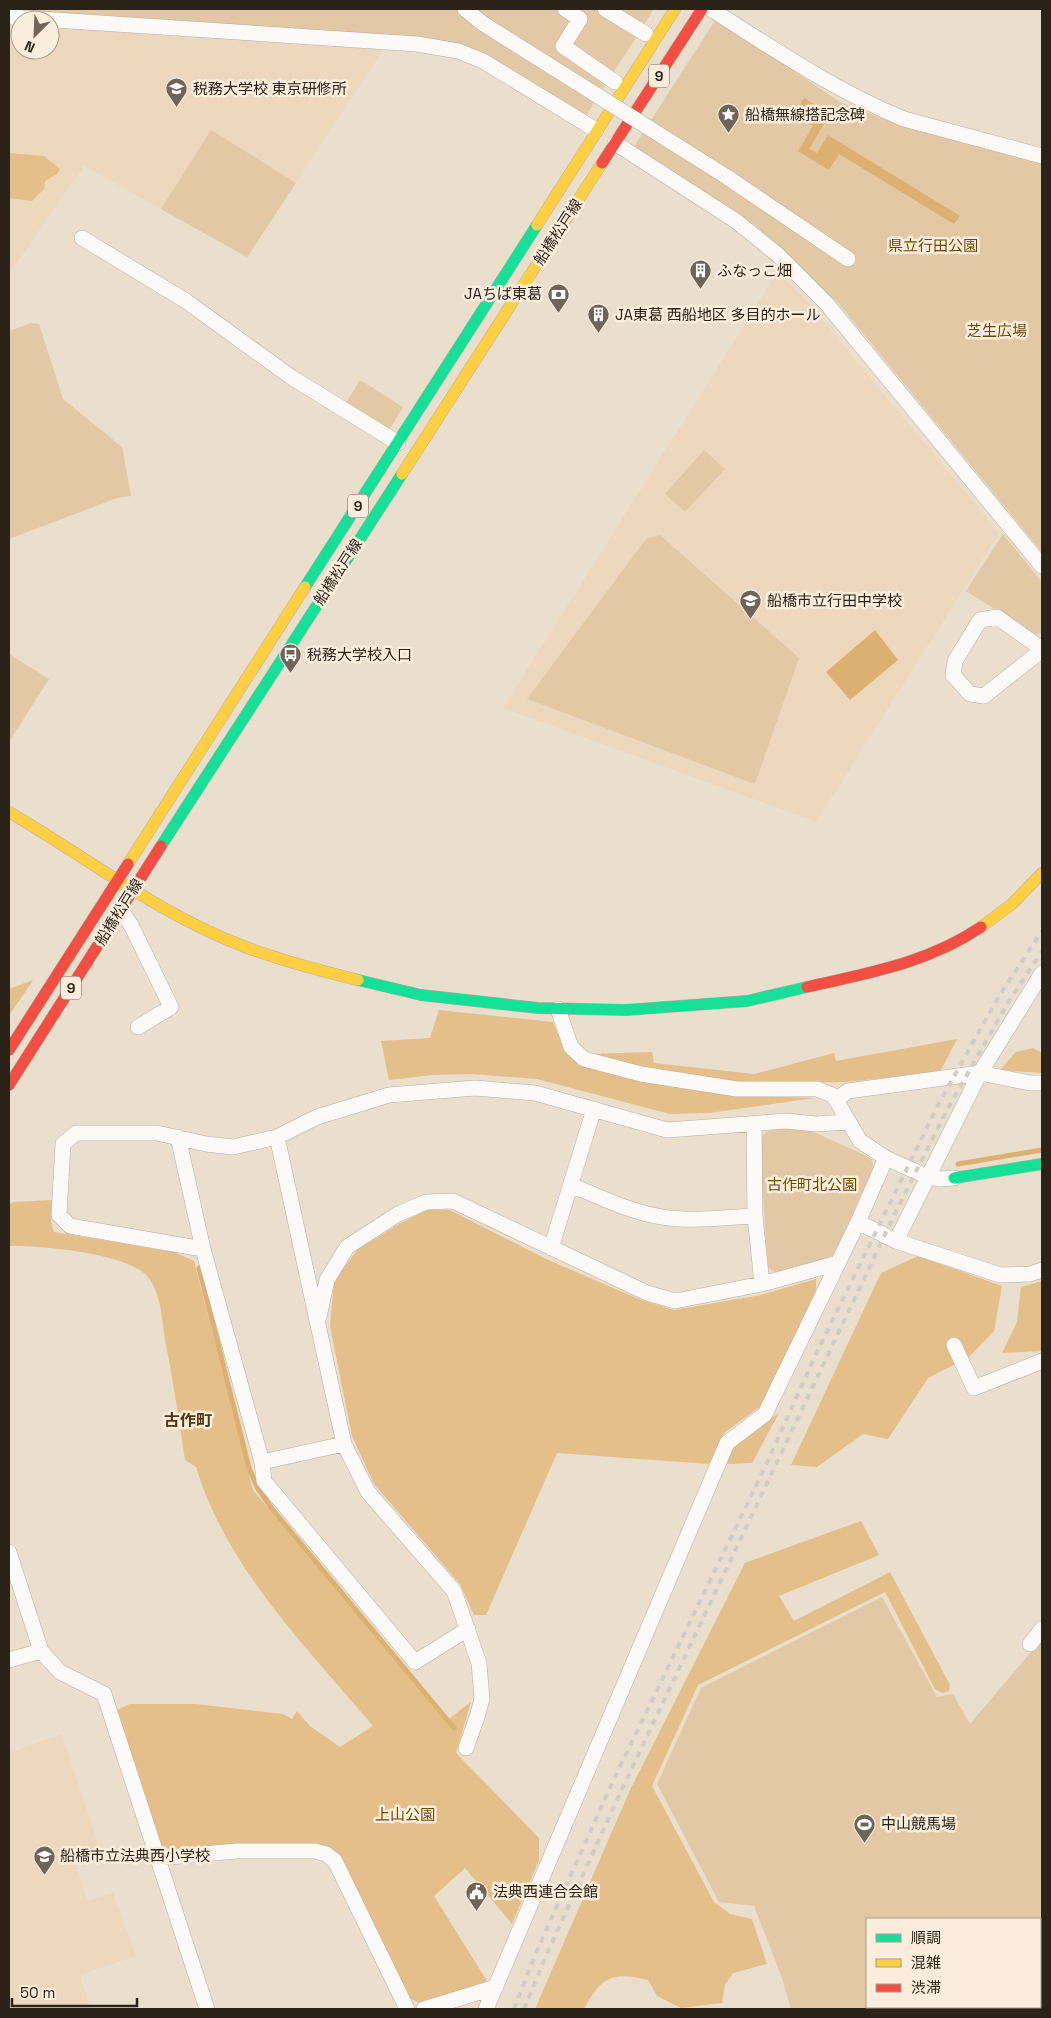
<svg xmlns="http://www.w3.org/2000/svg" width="1051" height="2018" font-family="'Space Grotesk','Noto Sans JP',sans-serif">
<rect width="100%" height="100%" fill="#eadecd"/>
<path fill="#edd8bd" d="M9,24L20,25V50H50V27L384,49L247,257L84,166L9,274Z
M778,272L804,298L999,533L816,822L503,708Z
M62,1734L100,1850L74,1857L87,1901L113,1893L136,1956L80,1975L91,2009H9V1753Z"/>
<path fill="#e2c8a5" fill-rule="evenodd" d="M9,9H654L585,117L501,63L459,46Z
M716,19L840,102L910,129L1042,162V552L839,304L755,225L633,148Z
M211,130L296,183L247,257L161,209Z
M31,323L39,324L63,399L122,447L131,496L117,498L9,539V331Z
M360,380L403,407L389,430L346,403Z
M704,450L725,469L685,512L665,494Z
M1003,534L1042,582V633L1035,634L966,591Z
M660,535L799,658L755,784L527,699L646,539Z
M9,654L49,679L9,742Z
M807,1129L869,1157L873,1163V1170L833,1256L777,1274L768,1267L759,1140C768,1124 791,1129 807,1129Z
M882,1597L937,1697L953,1694L970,1724L1042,1639V2009H791L782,1978L754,1906L719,1902L657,1784L701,1688ZM867,1919H1040V2007H867Z"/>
<path fill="#e4bf8a" d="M9,153L44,156L60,169L57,174L45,181L44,189L32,201L9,198Z
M33,980L9,1016V989Z
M439,1010L553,1022L564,1049L736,1095L814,1098L710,1113L670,1114L537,1079L472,1074L432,1075L389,1080L381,1041L430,1038Z
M957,1039L940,1072L846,1082L738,1084L642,1068L587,1054L652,1052L654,1063L754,1074L834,1053L836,1061Z
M1033,1048L1042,1053V1073L1000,1070L1016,1052Z
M52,1200L51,1223L54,1232L174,1252L194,1261L253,1490L446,1721L471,1702L456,1753L539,1838V1860L512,1924L465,1868L434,1896L487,1981L422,2004L407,1997L343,1867L315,1844L168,1849L161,1845L115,1711L130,1704H196L283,1714L292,1719L297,1711L310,1726L340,1747L373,1726C306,1646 227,1569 196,1467L185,1460C179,1420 173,1380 165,1339C162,1319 161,1294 148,1277C129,1253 39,1245 9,1246V1205L13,1202Z
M426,1210H450L546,1259L641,1300L674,1310L761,1295L816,1279V1290L765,1403L725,1432L709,1464L557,1453L486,1615H474L460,1584L374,1484L352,1436L330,1326L334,1281L357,1250L401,1223Z
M918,1256L1002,1286L994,1331L969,1357L928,1378L888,1439L863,1434L817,1467L791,1465L881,1273Z
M1042,1281V1351L1002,1353L1017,1322L1021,1287Z
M779,1413L752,1463L726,1464L735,1445Z
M861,1521L879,1555L779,1596L794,1621L890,1572L950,1685L949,1691L942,1693L935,1689L885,1592L698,1685L652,1786L714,1902L730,1914L752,1919L767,1964L733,1973L725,1985L722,2003L681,2008L657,1996L648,1980C612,1971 601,1977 584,2009H535L630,1790L745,1563Z"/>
<path fill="#dcb071" d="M804,98L830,114L809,149L817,153L828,135L960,216L954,224L839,154L829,170L798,151L813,126L794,114Z
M875,630L898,660L850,700L826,672Z"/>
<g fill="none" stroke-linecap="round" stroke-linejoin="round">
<path stroke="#dcb071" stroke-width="5" d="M958,1164L1042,1150
M199,1268L249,1468L257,1487L272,1509L454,1728"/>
<defs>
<path id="street" d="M465,9L482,23
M565,9L580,19L563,46L615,82
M605,9L646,34
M711,9C773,49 836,91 904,119L1042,156
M9,17L417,44L458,51L483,61L596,130
M615,143L736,221L778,255L826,303L1042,566
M727,177L848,259
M82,238L186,301L291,377L398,443
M1042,649L997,617L980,620L955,661L953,675L970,694L984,696L1042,650
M120,909L131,925L171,1007L138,1027
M558,1009L571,1047L584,1059L641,1074L737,1089H817L832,1095L836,1100L860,1141L886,1158L928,1177L940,1179L954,1178
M836,1100L848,1091L980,1073L1030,1083H1042
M754,1124L755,1216L762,1284
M178,1137L203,1249L262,1462L264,1481L415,1662L468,1629
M277,1137L344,1444L368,1492L454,1591L479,1663L482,1699L477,1717L466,1748
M571,1185C600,1197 630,1212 662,1217C692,1222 725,1217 755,1216
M858,1222L896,1241L1000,1275L1030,1274L1042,1270
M896,1241L980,1073L1042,973
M551,1248L594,1109
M203,1249L70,1226L59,1215L63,1144L76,1133H157L206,1144L233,1147L277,1137L317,1117L389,1095L475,1088L535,1093L667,1130L786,1121L816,1124L848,1122
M319,1317L327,1280L347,1247L398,1214L426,1202L453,1201L647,1293L675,1301L762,1284L838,1263
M954,1345L974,1388L1042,1361
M262,1462L344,1444
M9,1552L41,1651L60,1672L104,1694L207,2009
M1030,1644L1042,1629
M9,1660L41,1651
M158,1858L237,1851H315L326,1854L335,1861L407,2009
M424,2009L496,1987
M486,2009L727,1443L765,1414L858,1222L886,1158"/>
<path id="fast" d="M305,587L537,225
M161,846L402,474
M358,980L421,995L538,1008L626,1010L747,1001L807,987
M954,1178L1042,1164"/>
<path id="slow" d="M537,225L675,9
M402,474L602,163
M9,812C88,858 161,916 248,948C283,961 321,971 358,980
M128,864L305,587
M981,927L1012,904L1042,873"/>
<path id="jam" d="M602,163L702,9
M807,987C868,973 928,963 981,927
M9,1050L128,864
M9,1085L161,846"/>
</defs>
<use href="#street" stroke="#b7aea1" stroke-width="16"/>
<use href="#fast" stroke="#b7aea1" stroke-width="12"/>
<use href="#slow" stroke="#b7aea1" stroke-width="12"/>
<use href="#jam" stroke="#b7aea1" stroke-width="12"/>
<use href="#street" stroke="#fcfaf8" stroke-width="15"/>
<use href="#fast" stroke="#16e098" stroke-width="11"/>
<use href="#slow" stroke="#ffcf43" stroke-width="11"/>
<use href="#jam" stroke="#f24e42" stroke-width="11"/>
<path stroke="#d0ccc8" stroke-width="4" stroke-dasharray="6 6" stroke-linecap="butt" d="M514,2009L536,1953L612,1783L765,1467L817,1352L938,1105L999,996L1042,931
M524,2009L545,1958L622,1789L898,1207L947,1110L1009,1001L1042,951"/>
<defs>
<path id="street-bridge" d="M482,23L727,177"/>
</defs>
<use href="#street-bridge" stroke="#b7aea1" stroke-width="16" stroke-linecap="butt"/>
<use href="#street-bridge" stroke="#fcfaf8" stroke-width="15"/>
</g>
<defs>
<symbol id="university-pin" viewBox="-11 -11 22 30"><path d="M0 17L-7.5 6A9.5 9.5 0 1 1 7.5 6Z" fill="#6e6457" stroke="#fbeddc"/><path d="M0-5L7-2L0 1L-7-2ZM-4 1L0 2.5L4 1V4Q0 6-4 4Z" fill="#fff"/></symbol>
<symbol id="sight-pin" viewBox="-11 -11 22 30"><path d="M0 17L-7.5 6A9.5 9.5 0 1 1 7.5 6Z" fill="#6e6457" stroke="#fbeddc"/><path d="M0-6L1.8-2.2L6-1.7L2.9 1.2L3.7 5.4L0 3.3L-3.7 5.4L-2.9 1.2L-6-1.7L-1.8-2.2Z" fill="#fff"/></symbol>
<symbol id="building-pin" viewBox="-11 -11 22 30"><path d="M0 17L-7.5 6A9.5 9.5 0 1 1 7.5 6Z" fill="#6e6457" stroke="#fbeddc"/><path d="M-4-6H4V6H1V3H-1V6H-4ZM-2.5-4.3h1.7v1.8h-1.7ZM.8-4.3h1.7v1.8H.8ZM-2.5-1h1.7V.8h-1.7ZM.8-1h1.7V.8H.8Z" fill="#fff"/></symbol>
<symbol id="bank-pin" viewBox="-11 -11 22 30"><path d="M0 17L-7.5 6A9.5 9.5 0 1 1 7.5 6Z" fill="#6e6457" stroke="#fbeddc"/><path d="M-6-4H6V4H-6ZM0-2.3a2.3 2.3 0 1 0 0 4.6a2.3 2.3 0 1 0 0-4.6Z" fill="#fff"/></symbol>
<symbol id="school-pin" viewBox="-11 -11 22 30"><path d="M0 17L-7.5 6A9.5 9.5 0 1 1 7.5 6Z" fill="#6e6457" stroke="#fbeddc"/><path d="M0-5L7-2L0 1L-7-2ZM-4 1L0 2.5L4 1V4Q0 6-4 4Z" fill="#fff"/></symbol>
<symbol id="bus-pin" viewBox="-11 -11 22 30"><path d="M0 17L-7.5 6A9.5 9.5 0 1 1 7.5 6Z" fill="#6e6457" stroke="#fbeddc"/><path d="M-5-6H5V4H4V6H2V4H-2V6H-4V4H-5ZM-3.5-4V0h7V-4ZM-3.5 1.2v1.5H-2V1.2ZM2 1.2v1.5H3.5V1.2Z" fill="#fff"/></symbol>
<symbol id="stadium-pin" viewBox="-11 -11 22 30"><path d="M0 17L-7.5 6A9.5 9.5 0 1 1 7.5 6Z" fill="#6e6457" stroke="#fbeddc"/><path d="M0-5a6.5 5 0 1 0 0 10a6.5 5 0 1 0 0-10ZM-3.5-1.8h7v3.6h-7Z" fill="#fff"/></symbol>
<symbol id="civic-pin" viewBox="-11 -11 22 30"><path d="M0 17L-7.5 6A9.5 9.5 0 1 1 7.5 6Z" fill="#6e6457" stroke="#fbeddc"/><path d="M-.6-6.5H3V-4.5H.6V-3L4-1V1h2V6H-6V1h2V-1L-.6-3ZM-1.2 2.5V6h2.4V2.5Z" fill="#fff"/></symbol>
</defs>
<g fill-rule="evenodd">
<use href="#university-pin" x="164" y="76" width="25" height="34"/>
<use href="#sight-pin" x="716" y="102" width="25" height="34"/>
<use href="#building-pin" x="688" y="258" width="25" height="34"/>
<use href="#bank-pin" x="546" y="282" width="25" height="34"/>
<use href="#building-pin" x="586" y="302" width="25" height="34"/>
<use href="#school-pin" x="738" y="588" width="25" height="34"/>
<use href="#bus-pin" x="278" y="642" width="25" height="34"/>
<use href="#stadium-pin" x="852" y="1812" width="25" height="34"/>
<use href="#school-pin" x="32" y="1844" width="25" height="34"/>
<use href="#civic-pin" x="464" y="1880" width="25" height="34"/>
</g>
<g text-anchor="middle" stroke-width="5" stroke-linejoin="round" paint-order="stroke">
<g fill="#fbeddc" stroke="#696053" stroke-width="1">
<rect x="649" y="64.5" width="20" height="23" rx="4"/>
<rect x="348" y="494.5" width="20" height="23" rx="4"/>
<rect x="61" y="976.5" width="20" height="23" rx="4"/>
</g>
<g font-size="14" font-weight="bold" fill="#2b2318">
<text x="659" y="81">9</text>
<text x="358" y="511">9</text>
<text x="71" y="993">9</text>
</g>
<g font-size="15" fill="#2b2318" stroke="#fbeddc" text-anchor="start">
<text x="193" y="94">税務大学校 東京研修所</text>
<text x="745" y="120">船橋無線搭記念碑</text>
<text x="717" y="276">ふなっこ畑</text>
<text x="542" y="299" text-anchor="end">JAちば東葛</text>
<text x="615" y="320">JA東葛 西船地区 多目的ホール</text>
<text x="767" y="606">船橋市立行田中学校</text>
<text x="307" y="660">税務大学校入口</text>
<text x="881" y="1829">中山競馬場</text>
<text x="60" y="1861">船橋市立法典西小学校</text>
<text x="493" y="1897">法典西連合会館</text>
</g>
<g font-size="15" fill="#2b2318" stroke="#fbeddc">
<text transform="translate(558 232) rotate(-57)" y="5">船橋松戸線</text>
<text transform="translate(338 572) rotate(-57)" y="5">船橋松戸線</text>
<text transform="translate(119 912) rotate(-58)" y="5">船橋松戸線</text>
</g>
<g font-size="15" fill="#6e4803" stroke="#fbeddc">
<text x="933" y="251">県立行田公園</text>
<text x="997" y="336">芝生広場</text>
<text x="812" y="1190">古作町北公園</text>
<text x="405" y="1820">上山公園</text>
</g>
<g font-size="16" font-weight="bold" fill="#4f3714" stroke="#fbeddc">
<text x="188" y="1426">古作町</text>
</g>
</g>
<rect width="1051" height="2018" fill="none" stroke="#2b2318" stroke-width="20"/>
<rect x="866" y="1918" width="175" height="90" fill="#fbeddc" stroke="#a89c8e"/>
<rect x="876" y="1934" width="25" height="8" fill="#16e098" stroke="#a89c8e"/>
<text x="911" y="1943" font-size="15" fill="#2b2318">順調</text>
<rect x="876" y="1959" width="25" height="8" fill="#ffcf43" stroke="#a89c8e"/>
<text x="911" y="1968" font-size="15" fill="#2b2318">混雑</text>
<rect x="876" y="1984" width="25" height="8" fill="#f24e42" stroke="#a89c8e"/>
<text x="911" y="1993" font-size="15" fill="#2b2318">渋滞</text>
<g transform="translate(35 35) rotate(204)"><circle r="24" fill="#fbeddc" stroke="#a89c8e"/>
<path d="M0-4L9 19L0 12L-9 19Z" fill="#6e6457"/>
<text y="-8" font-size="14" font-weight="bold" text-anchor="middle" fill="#2b2318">N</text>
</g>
<path d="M12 1998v8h125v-8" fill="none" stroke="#2b2318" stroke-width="2.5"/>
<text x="20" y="1998" font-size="15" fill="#2b2318" stroke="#fbeddc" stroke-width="4" paint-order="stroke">50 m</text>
</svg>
